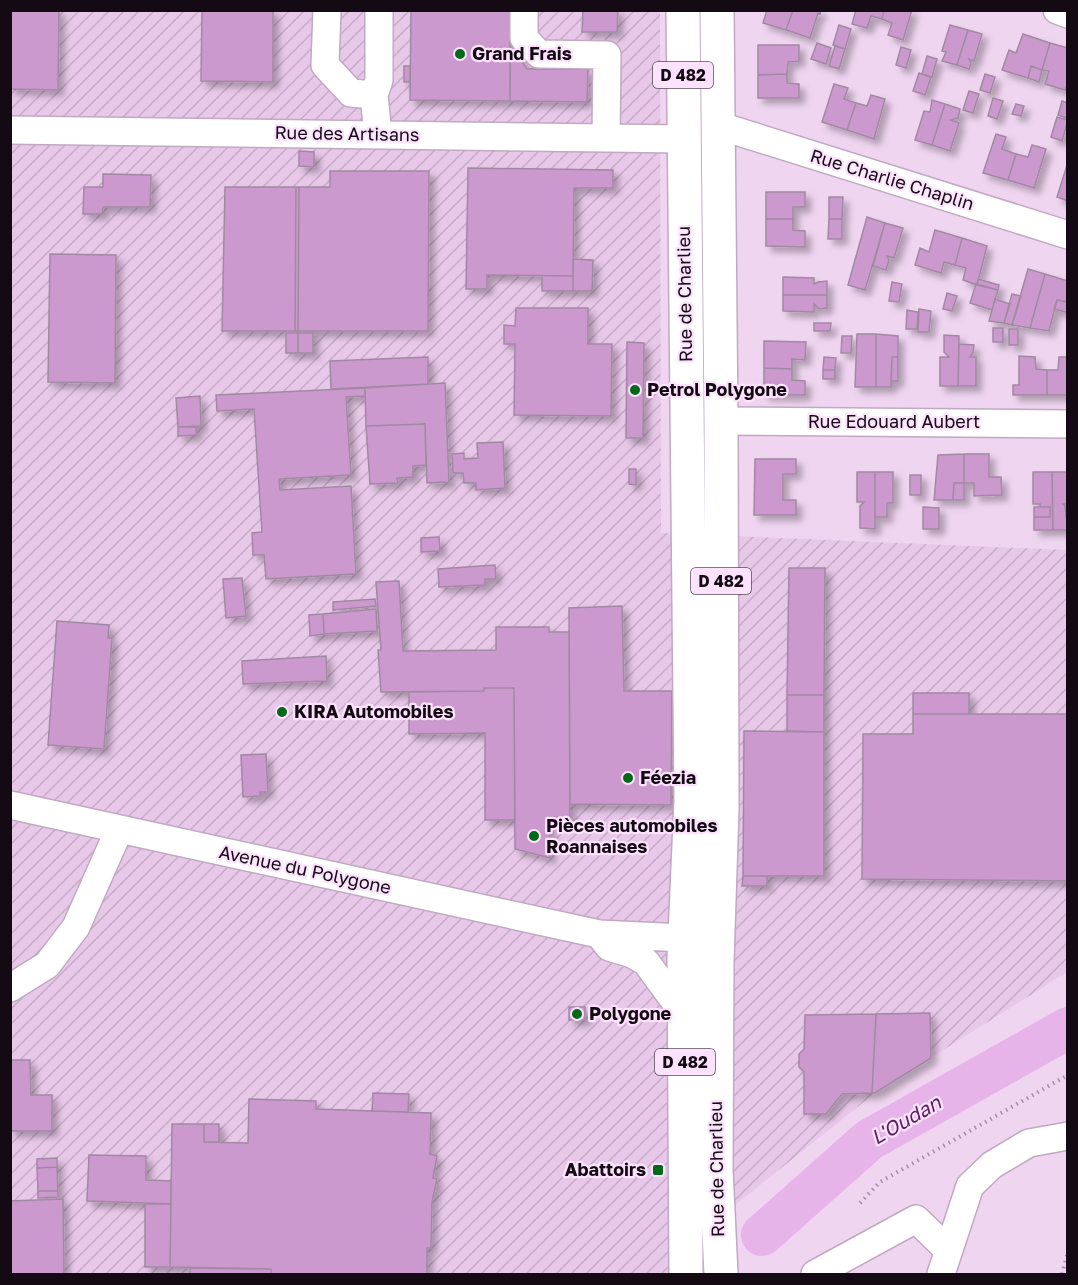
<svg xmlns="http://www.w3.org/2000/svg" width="1078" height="1285" font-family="'Golos Text',sans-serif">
<defs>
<pattern id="industrial-furrows" width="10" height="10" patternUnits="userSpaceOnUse" patternTransform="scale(1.5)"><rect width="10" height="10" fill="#e8c8e9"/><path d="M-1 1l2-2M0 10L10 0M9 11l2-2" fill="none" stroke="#c6aac7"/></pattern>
<filter id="shadow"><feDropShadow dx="5.5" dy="5.5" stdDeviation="3" flood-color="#0004"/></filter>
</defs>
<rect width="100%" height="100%" fill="#f0d5f1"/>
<path fill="url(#industrial-furrows)" d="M10,11H660L661,533L1067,550V972L875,1093L734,1206L737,1274H11Z"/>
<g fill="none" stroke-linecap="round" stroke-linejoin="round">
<path stroke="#e7b4ea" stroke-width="42" d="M762,1235L869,1140L1068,1028"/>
</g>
<path fill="#cb99cd" stroke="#a289a3" stroke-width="1.5" filter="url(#shadow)" d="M10,10H59L58,90L10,89Z
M202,10H273V82L201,81Z
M411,10H511L510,101L410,100Z
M583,10H618L617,32H582Z
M767,10H793L786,30L763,23Z
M793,10H821L820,14L818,13L810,38L786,30Z
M856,10H884L882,19L871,16L867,28L852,24Z
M884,10H912L903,40L888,35L892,23L882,19Z
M839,25L851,29L845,49L833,45Z
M950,25L968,30L957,65L942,61L946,52L942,51Z
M968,30L982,34L974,61L969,59L971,64L969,69L957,65Z
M1023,34L1050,43L1042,70L1031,66L1028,78L1002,70L1009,50L1016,53Z
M510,42L527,69H588L587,102L510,101Z
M817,43L831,48L826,64L811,59Z
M1050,43L1068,48V82L1065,90L1045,84L1049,71L1042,70Z
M758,45H799V61L788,62L787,74L758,75Z
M835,46L845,49L839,69L829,66Z
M901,47L911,50L906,68L896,65Z
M927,56L937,59L932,77L922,74Z
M404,66H410V82H404Z
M1031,66L1042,70L1039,82L1028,78Z
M919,73L931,77L925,95L913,91Z
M787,74V83L799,84V98H758V75Z
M985,74L995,77L990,93L980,90Z
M834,84L848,88L844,99L856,103L847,130L822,122Z
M969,91L979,94L973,113L963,110Z
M871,95L885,99L874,139L847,130L856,103L867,106Z
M993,98L1003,101L997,119L988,116Z
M932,100L945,104L932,145L915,140L924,111L930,112Z
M1062,101L1068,103L1067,118L1058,115Z
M945,104L960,109L958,118L951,120L959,123L950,151L932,145Z
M1016,104L1024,106L1021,116L1012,114Z
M1057,117L1068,120L1062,141L1051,137Z
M996,134L1006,137L1002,149L1016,154L1008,180L983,173Z
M1032,145L1046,149L1034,188L1008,180L1016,154L1028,157Z
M299,151L314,152V167L299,166Z
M1068,162V201L1057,197Z
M468,168L613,170V188H574L573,276L487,275V289H466Z
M330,171H429L428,331H298L299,187H330Z
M103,174L151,175L150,207H103L102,214H83L84,187H103Z
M225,187H296L295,331H222Z
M296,187H299L298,331H295Z
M766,192H805V207H793V219H766Z
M829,197H843L842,219H829Z
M867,217L885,223L865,290L848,285Z
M766,219H793V230L805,231V247L766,246Z
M829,219H842V239H828Z
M885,223L903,228L894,258L887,256L889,260L886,270L873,266Z
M935,230L962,238L955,265L944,262L941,273L915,265L920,248L929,252Z
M962,238L987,246L977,285L963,280L966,268L955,265Z
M50,254L116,255L115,383L48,382Z
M573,259L593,260L592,291H573Z
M1028,269L1045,274L1030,328L1012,325Z
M1045,274L1068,281V302L1057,300L1049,331L1030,328Z
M542,276H573V291H542Z
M783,277L814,278V284L818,282L827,281V295H783Z
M978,279L999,285L998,290L977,285Z
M892,282L902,284L899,302L889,301Z
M976,284L998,290L992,310L970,303Z
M947,293L957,296L952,311L943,309Z
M1012,294L1021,296L1012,325L1004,323Z
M783,295H827V308L819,309L814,304V312L783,311Z
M995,299L1010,304L1004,323L989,321Z
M1057,300L1068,302V311L1065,312L1054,309Z
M516,308H588V344H612L611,416L514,415L515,344H504V325L515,326Z
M919,309L931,311L929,332H918Z
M907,310L918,312L917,329H906Z
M814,323H831L830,331H814Z
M993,328H1003V342H993Z
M1009,329H1018V345H1009Z
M286,333H298V353H286Z
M298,333H313V353H298Z
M857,334H876V387H855Z
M876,334L898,336V357H892L891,387H876Z
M944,335L959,336L958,386H940V357H949L944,352Z
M842,336H852L851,353H841Z
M764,341L806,342L805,360L792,359V369L764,368Z
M627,342L644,343L643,438H626Z
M959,344L974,345L973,353L970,357H976V386H958Z
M1019,356L1035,357L1036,369L1047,370V395H1013V385H1019Z
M428,357V384L331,389L330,361Z
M824,357L836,358L835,370H823Z
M892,357H898V381H891Z
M1059,357H1068V395H1047V370H1058Z
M764,368L792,369V380L805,381V395H764Z
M823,370H835V379H823Z
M445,383L449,482L427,483L425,424L366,426L365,388Z
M365,388V396L346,397L351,475L279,479L280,490L351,486L356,574L266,579L264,555H253L252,533L262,532L254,409L217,411L216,395Z
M200,396L201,426L178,427L176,398Z
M425,424L426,465L413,466V477L397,478L398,483L370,484L366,426Z
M178,427H196V435L178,436Z
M503,442L505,488L476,490V483H464L463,473H453L452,454L464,453V459L478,458L477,443Z
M964,454H989V477H1001L1002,495L974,496V483H964Z
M964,454V483H954L953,500H934L938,455Z
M755,459H796V474H783V500H796V515H754Z
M629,469H636V485L629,484Z
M857,472H875V529L860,528V506L864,502H857Z
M875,472H893V503H887V517H875Z
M1033,472H1052L1053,530H1034V517H1050V507H1040V504H1033Z
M1052,472H1068V504H1063L1065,506L1066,517H1068V530H1053Z
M910,475H921V495H910Z
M954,483H964V500H953Z
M923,507L939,508V529H923Z
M1034,507H1050V517H1034Z
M439,537L440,551L421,552V538Z
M495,565L496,579H485V585L439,587L438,569Z
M789,568H825L824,695H787Z
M242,578L246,616L226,618L223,579Z
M399,581L403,651L496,650V627H549V632H569L570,818L550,817V858L515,849L514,688H484V691L381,692L378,650H381L376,582Z
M375,599L376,606L333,610V602Z
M622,606L624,691H672L671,805L570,804L569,608Z
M376,609L377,631L324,634L323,614Z
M323,614L324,634L310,636L309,615Z
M57,621L109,625L108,638H112L104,749L48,745Z
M326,656L327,681L243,684L242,661Z
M484,688H514L515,820H485V733L409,734V692L484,691Z
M913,693H969V714H913Z
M787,695H824V732L787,731Z
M913,714H1068V881L862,879L863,734H913Z
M744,731L824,732V876H743Z
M266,754L268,792H260V796L243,797L241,755Z
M743,876H767V886H742Z
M569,1007H585V1020H569Z
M930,1013L931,1058L875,1093H872L876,1014Z
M876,1014L872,1093L842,1094L826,1114H804V1072L799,1067V1054L804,1049L805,1015Z
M10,1060H30L31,1095H52V1131H10Z
M373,1093L409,1094L408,1112L372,1111Z
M249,1099L316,1101V1109L431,1113L430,1154L437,1156L433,1178L437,1179L432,1202L431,1248H427V1274H271V1269L170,1267L172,1124H204V1142L248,1143Z
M204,1124H219V1142H204Z
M89,1155L146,1156V1180L171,1181V1204L87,1201Z
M57,1158V1167L37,1168V1159Z
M57,1167L58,1191H38L37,1168Z
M38,1191H58V1197L38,1198Z
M63,1199L64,1274H10V1201Z
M145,1204H171L170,1267H145Z
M190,1268L271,1269V1274H190Z"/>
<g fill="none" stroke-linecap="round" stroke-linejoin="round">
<defs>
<path id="minor" d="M327,10L325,65L351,93L374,95L378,135
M524,10V38L539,54L607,55L606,138
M1057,10L1068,14
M374,95L379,80V10
M717,125L1068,235
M10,130L684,139
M721,421L1068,424
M10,805L599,934L684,938L699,953
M599,934L609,947L632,954L646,962L684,1014
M10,988L47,965L76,927L119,830
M815,1274L916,1219L948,1250
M941,1274L970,1186L992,1165L1029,1143L1068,1136"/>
<path id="major" d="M683,10L691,800L684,958L686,1274
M717,10L721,421L722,809L717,961L716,1170L721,1274"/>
</defs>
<use href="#minor" stroke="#c1a8c3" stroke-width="30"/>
<use href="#major" stroke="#c1a8c3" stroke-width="36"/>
<path stroke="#a48fa4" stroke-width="4" stroke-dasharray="1.5 4.5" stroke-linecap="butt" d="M860,1203L880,1182L1068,1075
M1062,1274L1068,1252"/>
<use href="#minor" stroke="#fff" stroke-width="27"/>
<use href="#major" stroke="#fff" stroke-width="33"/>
</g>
<g fill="#006916" stroke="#fde2fe" stroke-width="2">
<circle cx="460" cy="54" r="6"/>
<circle cx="635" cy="390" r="6"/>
<circle cx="282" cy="712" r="6"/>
<circle cx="628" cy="778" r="6"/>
<circle cx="534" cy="836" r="6"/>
<circle cx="577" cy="1014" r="6"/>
<rect x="652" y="1164" width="12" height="12" rx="3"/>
</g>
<g text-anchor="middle" stroke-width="4.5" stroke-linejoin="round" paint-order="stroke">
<g fill="#fde2fe" stroke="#594b5a" stroke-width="1.5">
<rect x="653" y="62" width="60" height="26" rx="4.5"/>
<rect x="691" y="568" width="60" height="26" rx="4.5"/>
<rect x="655" y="1049" width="60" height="26" rx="4.5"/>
</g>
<g font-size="16" font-weight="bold" fill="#130a13">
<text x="683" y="81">D 482</text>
<text x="721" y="587">D 482</text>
<text x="685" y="1068">D 482</text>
</g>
<g font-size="18" font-weight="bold" fill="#130a13" stroke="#fde2fe" text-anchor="start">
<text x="472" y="60">Grand Frais</text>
<text x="647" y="396">Petrol Polygone</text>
<text x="294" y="718">KIRA Automobiles</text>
<text x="640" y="784">Féezia</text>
<text x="546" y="832">Pièces automobiles<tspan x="546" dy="21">Roannaises</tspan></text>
<text x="589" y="1020">Polygone</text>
<text x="646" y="1176" text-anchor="end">Abattoirs</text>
</g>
<g font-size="18" fill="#130a13" stroke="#fde2fe">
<text transform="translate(347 134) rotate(1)" y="6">Rue des Artisans</text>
<text transform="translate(892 180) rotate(17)" y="6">Rue Charlie Chaplin</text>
<text transform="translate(685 294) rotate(-91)" y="6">Rue de Charlieu</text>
<text x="894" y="428">Rue Edouard Aubert</text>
<text transform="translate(305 870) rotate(12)" y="6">Avenue du Polygone</text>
<text transform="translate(717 1169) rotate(-91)" y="6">Rue de Charlieu</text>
</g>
<g font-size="20" font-style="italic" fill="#591e5e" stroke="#fde2fe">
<text transform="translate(906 1120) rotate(-30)" y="7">L'Oudan</text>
</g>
</g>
<rect width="1078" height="1285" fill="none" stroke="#130a13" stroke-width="24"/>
</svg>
